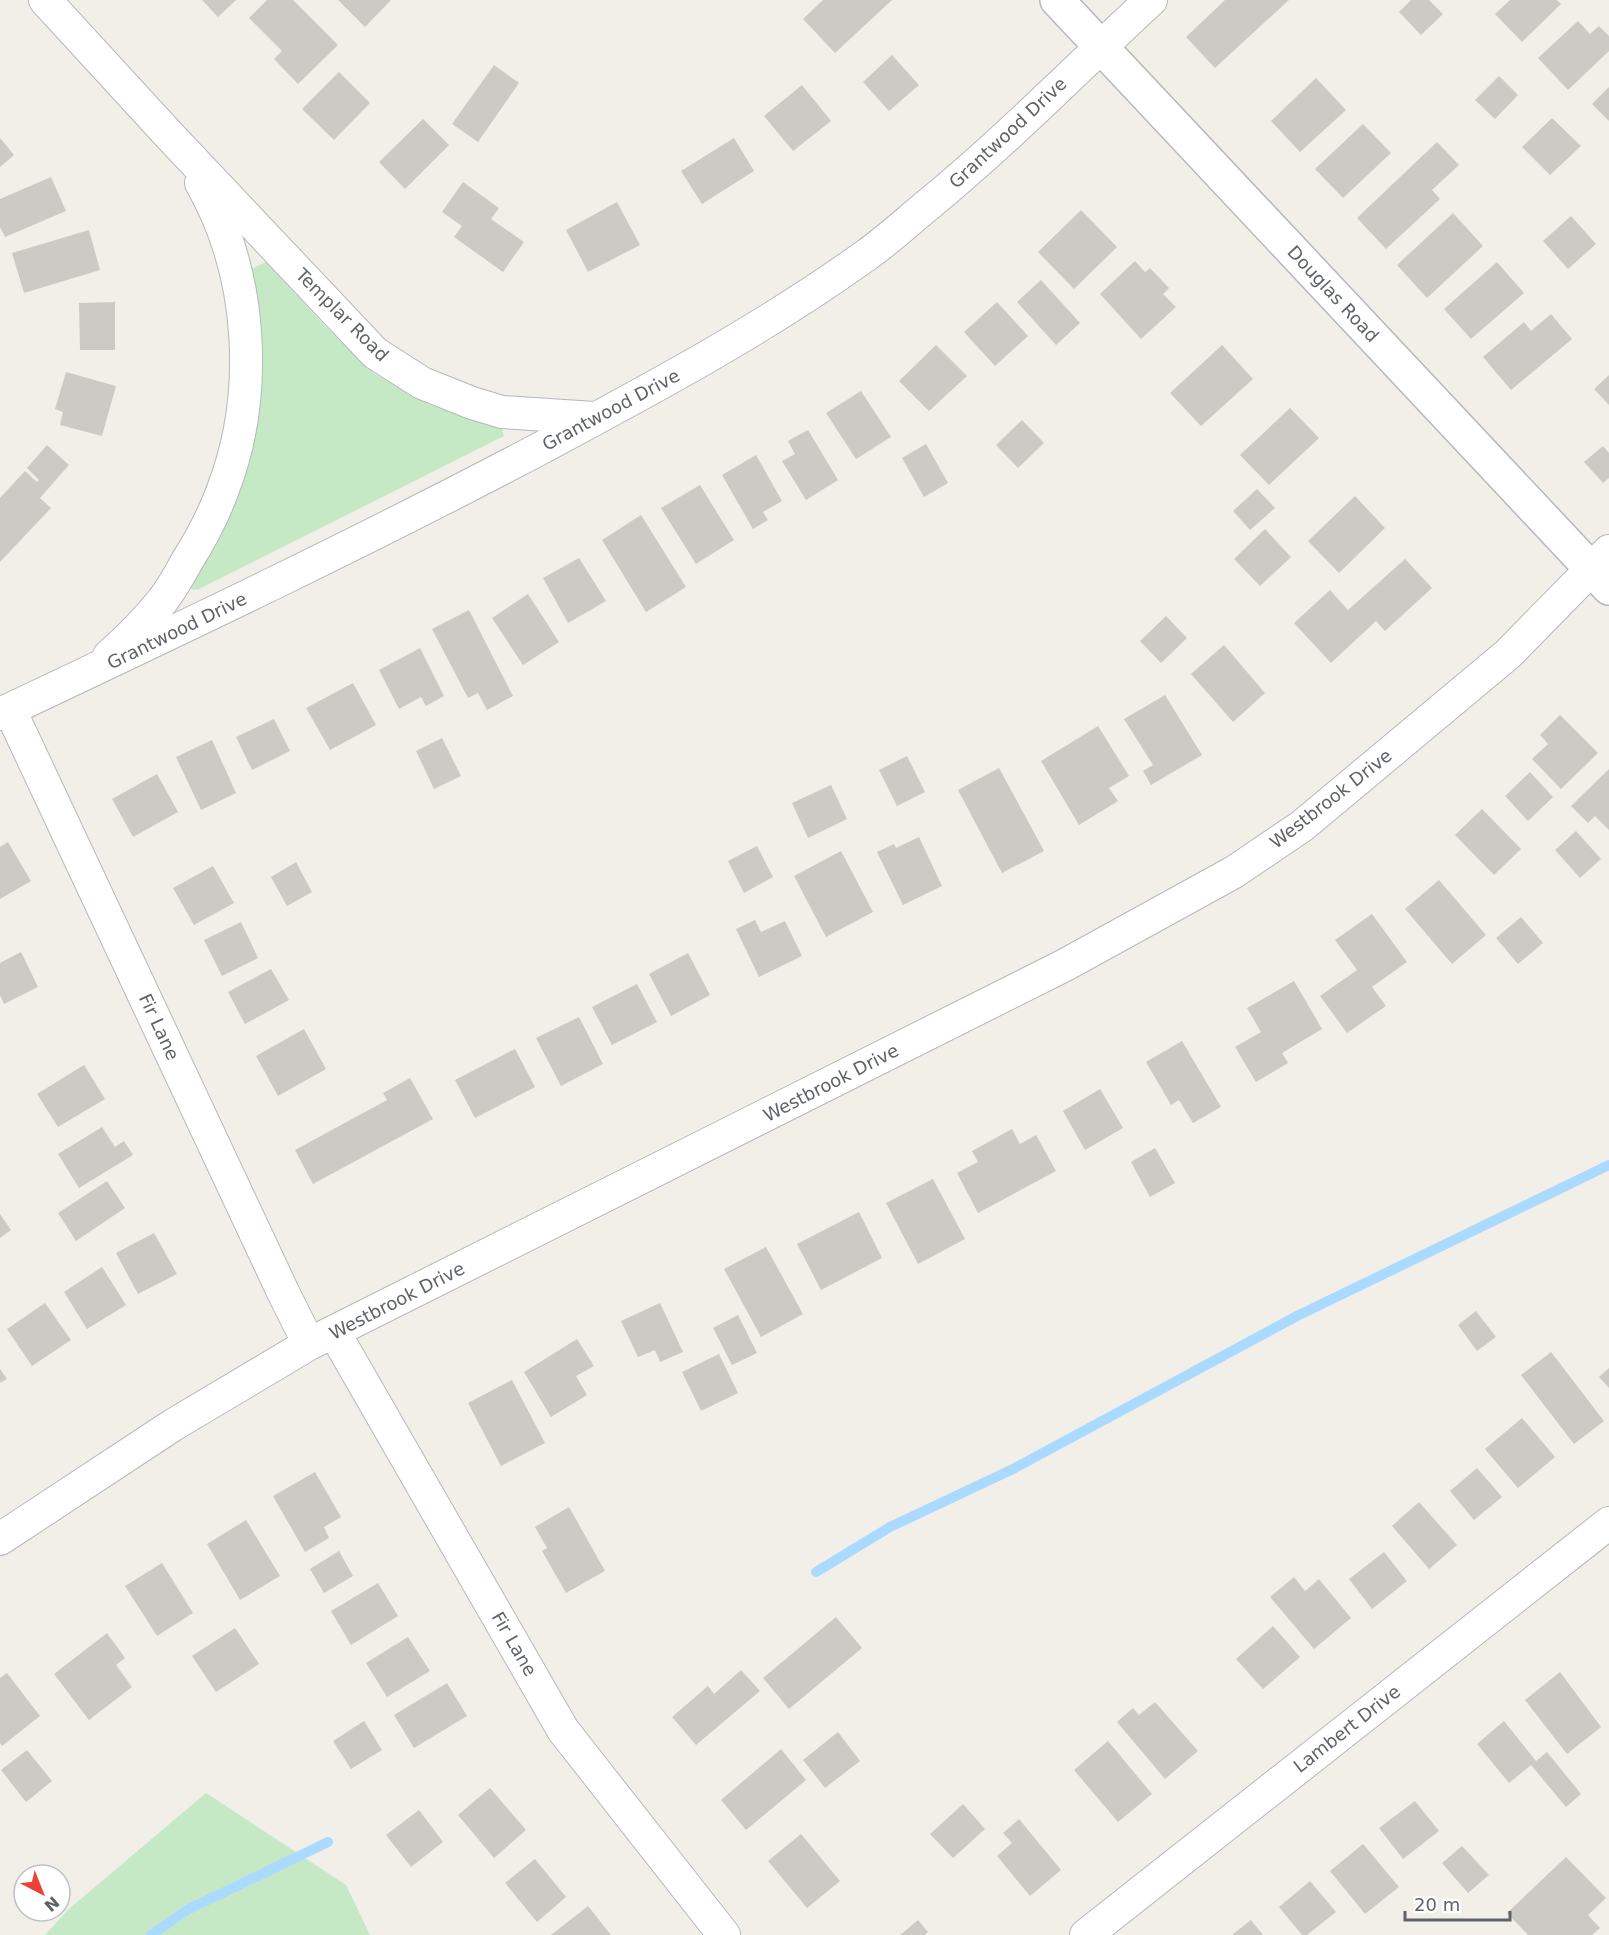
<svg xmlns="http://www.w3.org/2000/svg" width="1609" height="1935" font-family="'DejaVu Sans',sans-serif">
<rect width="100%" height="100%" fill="#f1efe8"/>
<path fill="#c5e8c5" d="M266,262L325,326L375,374L430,405L500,423L504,436L197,590L186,588L221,523L251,269Z
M206,1793L346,1885L370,1935H45L69,1909Z"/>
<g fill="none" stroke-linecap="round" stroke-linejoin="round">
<path stroke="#aadaff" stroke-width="10" d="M816,1572L890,1527L1013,1469L1297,1316L1609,1165
M151,1935L187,1910L328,1842"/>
</g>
<path fill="#cccac5" d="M202,0H236L218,17Z
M267,0H293L338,45L298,84L274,59L282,51L249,18Z
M338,0H391L365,27Z
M823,0H892L835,53L803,19Z
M1225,0H1289L1215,68L1186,37Z
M1411,0H1429L1443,14L1421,35L1399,12Z
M1510,0H1557L1561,4L1522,42L1495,14Z
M1578,21L1590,34L1599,26L1609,36V51L1568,90L1538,58Z
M892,55L919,85L889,111L863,82Z
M494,65L519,83L478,142L452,124Z
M339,72L370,103L334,140L302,109Z
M1499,76L1518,95L1495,119L1475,100Z
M1316,78L1346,110L1300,152L1271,121Z
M802,85L831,121L793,151L764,116Z
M1609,87V121L1592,104Z
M1552,118L1581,146L1550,175L1522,147Z
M423,119L449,145L405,189L379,162Z
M1363,124L1391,153L1343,198L1315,169Z
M0,138L14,155L0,167Z
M734,138L754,171L702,204L681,171Z
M1437,142L1459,165L1432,190L1440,199L1386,249L1357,218Z
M51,177L66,211L5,237L0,227V199Z
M463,182L499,208L491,219L524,242L503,272L454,237L462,226L442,212Z
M617,202L640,245L588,272L566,230Z
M1081,210L1117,247L1074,289L1038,252Z
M1453,213L1483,246L1427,298L1397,265Z
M1571,216L1596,244L1568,269L1543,241Z
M89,230L100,270L24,293L12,253Z
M1135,261L1145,272L1150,268L1169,288L1163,294L1176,307L1141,339L1100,294Z
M1497,262L1524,293L1471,339L1444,309Z
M1041,280L1080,323L1056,345L1017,302Z
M115,302V350H80L79,303Z
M997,302L1028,336L995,366L964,332Z
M1551,314L1572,339L1511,390L1483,357L1524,322L1531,331Z
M936,345L967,376L929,411L899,381Z
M1222,345L1253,379L1201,426L1170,393Z
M66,372L116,386L102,436L60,425L63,412L55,409Z
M1609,375V405L1594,389Z
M861,391L891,437L856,459L826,413Z
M1290,408L1319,438L1269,485L1240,455Z
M1022,420L1044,443L1018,468L996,445Z
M808,430L838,480L806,500L782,461L795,454L788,441Z
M926,444L948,483L924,497L902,458Z
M47,445L69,465L40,498L51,508L0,562V498L25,471L37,482L39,480L27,468Z
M1603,446L1609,453V478L1603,483L1584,462Z
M756,455L782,501L763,512L768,520L753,529L722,475Z
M700,485L734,540L696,564L661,508Z
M1257,489L1275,508L1250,530L1233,511Z
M1355,496L1385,528L1339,573L1308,541Z
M641,515L686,587L646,612L602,540Z
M1265,529L1291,557L1260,586L1234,559Z
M579,558L606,601L568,623L543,578Z
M1405,559L1432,588L1385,631L1376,621L1331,663L1294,623L1330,590L1348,610Z
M528,594L559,642L523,665L492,618Z
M469,610L513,696L487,710L478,693L468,698L432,629Z
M1166,616L1187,638L1161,663L1140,641Z
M1224,645L1265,693L1233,722L1191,674Z
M420,648L444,696L426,706L421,697L399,709L379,670Z
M353,683L376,725L330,750L306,708Z
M1165,695L1202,755L1151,785L1143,771L1153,765L1124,719Z
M1560,715L1598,753L1561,789L1532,759L1548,744L1540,735Z
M274,719L290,751L252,770L236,737Z
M1098,726L1129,776L1109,788L1118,801L1079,825L1041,761Z
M442,738L461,776L434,789L416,751Z
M212,740L236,793L201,810L176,757Z
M907,756L925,792L897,806L879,770Z
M999,768L1044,851L1002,873L958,790Z
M1609,769V830L1595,816L1588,823L1571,806Z
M1530,772L1553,797L1528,821L1505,796Z
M157,774L178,812L133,837L112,799Z
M831,785L847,819L808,838L792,803Z
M1482,809L1521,849L1494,875L1455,835Z
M1576,831L1601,859L1580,878L1555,850Z
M919,837L942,886L903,905L877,852L894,844L896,848Z
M8,842L31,881L0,899V847Z
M757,846L773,877L744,893L728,861Z
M841,851L873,912L826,937L794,876Z
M296,862L312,892L287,906L271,877Z
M213,866L234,903L194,925L173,888Z
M1439,880L1486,935L1452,964L1405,909Z
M1372,914L1407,962L1372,987L1386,1006L1347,1033L1320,996L1357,970L1335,940Z
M1521,917L1543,943L1518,964L1496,938Z
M755,920L761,932L785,921L802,956L759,977L736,929Z
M241,922L258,958L222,976L204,940Z
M21,952L38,987L4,1004L0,995V963Z
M688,953L710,995L671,1016L649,974Z
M271,969L289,1000L245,1024L228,992Z
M1294,981L1322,1029L1282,1053L1288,1063L1256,1082L1235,1047L1261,1032L1247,1008Z
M637,984L657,1022L612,1045L592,1007Z
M579,1017L603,1064L561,1086L536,1038Z
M304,1029L326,1069L278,1096L256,1056Z
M1182,1041L1221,1107L1193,1123L1179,1100L1171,1105L1146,1062Z
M515,1049L535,1087L475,1118L455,1080Z
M84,1065L105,1099L58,1127L37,1094Z
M410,1078L433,1119L313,1184L295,1150L387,1100L383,1093Z
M1100,1089L1123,1128L1085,1150L1063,1111Z
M102,1127L115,1147L124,1141L133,1155L79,1188L58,1154Z
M1012,1129L1020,1144L1036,1135L1056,1171L978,1213L957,1173L978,1162L972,1151Z
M1155,1148L1175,1183L1150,1197L1131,1162Z
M933,1179L965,1239L918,1264L886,1203Z
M107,1181L125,1208L76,1241L58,1213Z
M859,1212L882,1258L821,1290L797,1244Z
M0,1214L11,1230L0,1238Z
M154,1233L177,1274L138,1294L116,1253Z
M766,1247L803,1314L761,1337L724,1269Z
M102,1267L126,1305L87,1329L64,1292Z
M45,1303L71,1340L32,1366L7,1329Z
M660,1303L683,1352L660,1362L655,1350L638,1357L621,1321Z
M1476,1311L1496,1337L1477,1351L1458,1325Z
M738,1315L757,1353L732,1365L713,1328Z
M577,1339L594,1366L576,1376L587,1395L551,1417L524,1372Z
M1551,1352L1604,1421L1574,1444L1521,1375Z
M719,1354L738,1393L701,1411L682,1372Z
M1609,1368V1388L1599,1377Z
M0,1369L7,1379L0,1383Z
M512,1380L545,1443L501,1466L468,1403Z
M1522,1418L1555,1457L1518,1488L1485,1449Z
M1477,1468L1502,1497L1474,1520L1450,1491Z
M315,1472L341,1517L324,1527L329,1538L305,1552L273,1496Z
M1419,1502L1457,1545L1429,1569L1392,1526Z
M569,1507L605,1571L566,1593L542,1551L547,1548L535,1527Z
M246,1520L280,1576L240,1600L207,1544Z
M339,1551L353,1576L324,1593L310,1569Z
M1384,1552L1407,1581L1372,1609L1349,1579Z
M162,1563L193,1613L157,1636L125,1586Z
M1294,1577L1305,1591L1319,1579L1351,1618L1314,1649L1270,1597Z
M378,1583L398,1616L351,1645L331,1611Z
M836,1617L862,1648L789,1709L763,1678Z
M1273,1626L1300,1657L1263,1689L1236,1659Z
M235,1628L259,1664L216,1692L192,1656Z
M107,1633L125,1658L116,1665L132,1687L89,1720L54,1674Z
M408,1637L430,1671L387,1697L366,1663Z
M741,1670L760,1691L696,1745L672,1717L708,1686L714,1694Z
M1560,1672L1601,1727L1567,1754L1525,1700Z
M7,1673L40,1716L2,1746L0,1743V1678Z
M447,1683L467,1716L414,1748L394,1715Z
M1155,1702L1198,1751L1165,1779L1117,1722L1133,1708L1139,1715Z
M364,1721L382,1750L351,1769L333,1741Z
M1504,1721L1536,1761L1547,1752L1581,1794L1566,1807L1531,1765L1509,1783L1477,1744Z
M838,1732L860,1761L825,1788L803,1760Z
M1108,1741L1152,1794L1118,1822L1074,1770Z
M781,1749L806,1780L746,1830L721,1800Z
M27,1750L52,1781L26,1802L1,1770Z
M490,1788L526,1830L494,1858L458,1815Z
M1415,1801L1439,1831L1403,1859L1379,1828Z
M963,1804L985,1829L953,1858L930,1834Z
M419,1810L443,1842L411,1867L386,1835Z
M1019,1819L1061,1870L1030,1896L997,1856L1012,1843L1003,1833Z
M801,1834L840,1881L807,1908L768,1861Z
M1363,1844L1399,1887L1365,1914L1330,1871Z
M1462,1846L1489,1875L1468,1893L1442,1863Z
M1566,1857L1606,1898L1588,1915L1600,1928L1592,1935H1528L1507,1913Z
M535,1859L566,1897L537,1922L505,1883Z
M1310,1881L1336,1912L1307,1935H1302L1279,1907Z
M588,1906L611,1935H551Z
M918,1920L928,1932L925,1935H900Z
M1251,1920L1263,1935H1232Z"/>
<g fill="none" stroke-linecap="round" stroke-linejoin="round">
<defs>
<path id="minor" d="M45,0L169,135L375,353L422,383L472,403L502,412L594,418
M109,656C128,639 147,620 163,600C172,588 180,574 187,561C201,539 213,516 222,492C260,395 253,274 201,183
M10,710L283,1292L309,1344
M0,714C182,628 363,542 541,448C653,388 762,330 865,256C888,240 908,221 929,204C1007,140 1077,68 1151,0
M334,1332L563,1730L724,1935
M0,1539L173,1425L309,1344L1065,965L1234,872L1302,826L1508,654L1609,551
M1086,1935L1609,1523"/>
<path id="tertiary" d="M1057,0L1609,588"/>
</defs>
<use href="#minor" stroke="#b5b8bc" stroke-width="34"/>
<use href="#tertiary" stroke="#b5b8bc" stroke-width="36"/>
<use href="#minor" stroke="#fff" stroke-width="32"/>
<use href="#tertiary" stroke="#fff" stroke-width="33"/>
</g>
<g text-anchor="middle" stroke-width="6" stroke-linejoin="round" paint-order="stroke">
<g font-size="18" fill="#5f6368" stroke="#fff">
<text transform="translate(1008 133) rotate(-43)" y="6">Grantwood Drive</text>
<text transform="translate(1333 294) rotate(47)" y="6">Douglas Road</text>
<text transform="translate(342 315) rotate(45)" y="6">Templar Road</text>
<text transform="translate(611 410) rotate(-28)" y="6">Grantwood Drive</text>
<text transform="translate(177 631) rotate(-26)" y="6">Grantwood Drive</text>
<text transform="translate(1331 799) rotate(-38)" y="6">Westbrook Drive</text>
<text transform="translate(159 1027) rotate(65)" y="6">Fir Lane</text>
<text transform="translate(831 1083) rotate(-27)" y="6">Westbrook Drive</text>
<text transform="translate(397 1301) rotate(-27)" y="6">Westbrook Drive</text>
<text transform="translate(514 1644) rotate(60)" y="6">Fir Lane</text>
<text transform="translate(1347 1729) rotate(-38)" y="6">Lambert Drive</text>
</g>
</g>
<g transform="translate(42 1893) rotate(138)"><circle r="28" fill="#ffffff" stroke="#bfc1c3" stroke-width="1.5"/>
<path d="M0-4.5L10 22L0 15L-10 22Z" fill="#ea4335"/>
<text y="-9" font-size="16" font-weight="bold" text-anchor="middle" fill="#5f6368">N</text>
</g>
<path d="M1405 1911v9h105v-9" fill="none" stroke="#5f6368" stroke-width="3"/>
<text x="1414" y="1911" font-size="18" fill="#5f6368" stroke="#ffffff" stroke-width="4.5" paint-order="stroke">20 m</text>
</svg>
